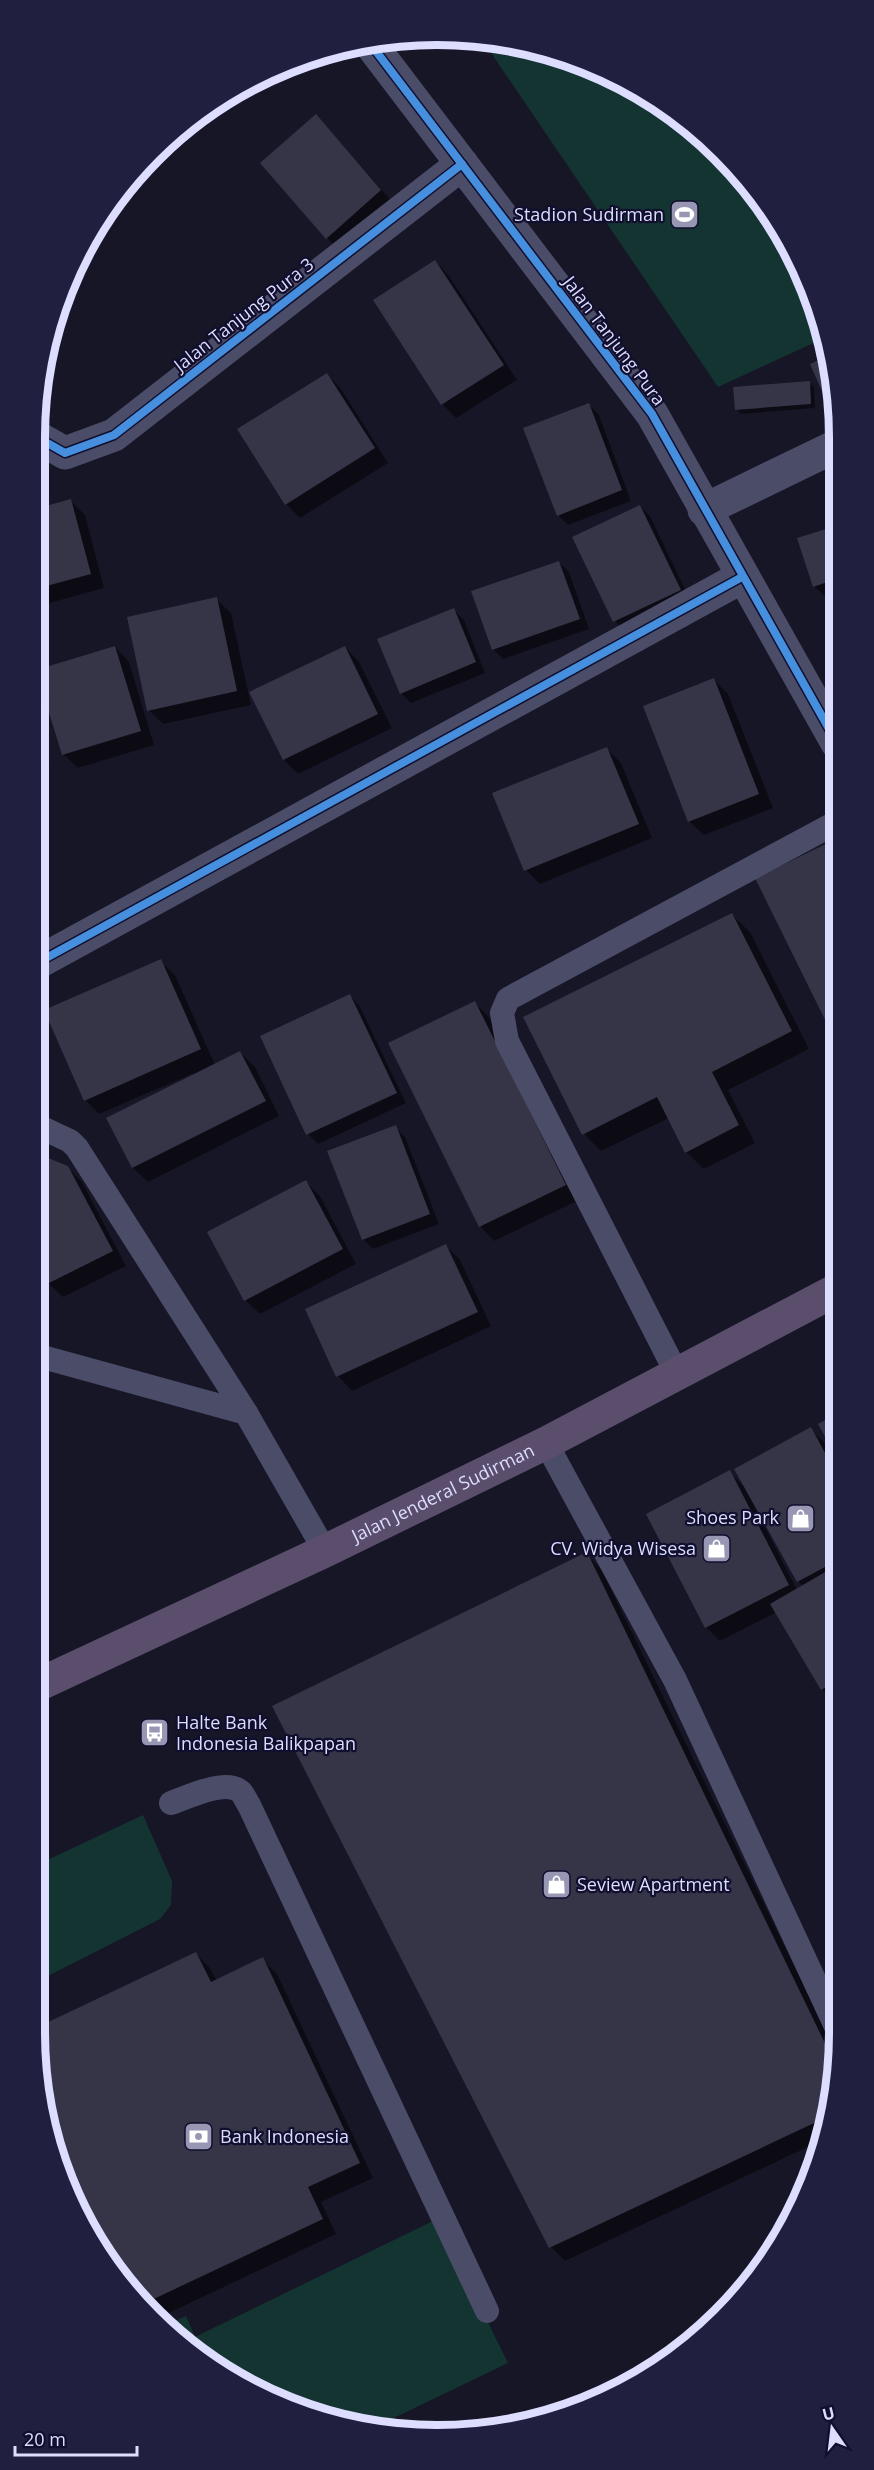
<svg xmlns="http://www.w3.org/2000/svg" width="874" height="2470" viewBox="0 0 874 2470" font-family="'Open Sans',sans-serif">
<rect width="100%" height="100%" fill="#171627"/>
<!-- green -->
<g fill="#133431">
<path d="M481 38 541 48 639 89 739 171 798 259 822 339 718 387Z"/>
<path d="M143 1815 172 1881 171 1905 160 1919 42 1979 41 1863Z"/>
<path d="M437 2219 508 2363 373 2428 259 2394 192 2353 164 2326 186 2316 195 2337Z"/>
</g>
<!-- shadow -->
<g fill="#0007" fill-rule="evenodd">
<path d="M330 131 395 205 341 252 327 238Z"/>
<path d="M435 261 449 276 517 380 456 418 442 404Z"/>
<path d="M828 358 836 384V400L831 402 826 397Z"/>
<path d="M327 374 341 389 388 463 300 518 286 504Z"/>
<path d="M809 383 814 387 815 408 741 414 737 409Z"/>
<path d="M589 405 599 415 631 501 568 525 558 515Z"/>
<path d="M71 501 85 515 104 588 35 607V510Z"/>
<path d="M640 506 650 516 690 600 625 631 615 621 574 537Z"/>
<path d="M836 528V592L825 596 814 586 799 539Z"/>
<path d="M559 562 569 572 589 629 503 659 493 649Z"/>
<path d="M216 599 231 613 251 705 163 724 149 710Z"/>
<path d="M454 610 464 620 485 673 411 703 401 693Z"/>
<path d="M115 647 129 662 154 745 78 768 63 754Z"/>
<path d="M345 647 359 662 392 728 298 774 284 760Z"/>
<path d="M714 680 728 694 773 808 704 835 689 821Z"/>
<path d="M607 749 621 763 652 838 540 884 526 870Z"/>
<path d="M829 843 837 851V1041L757 879Z"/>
<path d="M732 915 750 932 809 1049 728 1090 755 1143 704 1169 686 1152 669 1118 601 1151 584 1134Z"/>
<path d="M160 961 175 975 215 1065 240 1052 255 1067 279 1116 148 1182 133 1168 108 1118 193 1076 192 1074 99 1114 85 1100Z"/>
<path d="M349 995 359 1005 406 1103 318 1144 308 1134Z"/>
<path d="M475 1003 489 1017 579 1200 494 1241 480 1226Z"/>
<path d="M395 1127 405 1137 439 1224 373 1249 363 1239Z"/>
<path d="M38 1156 67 1167 82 1182 126 1266 63 1297 48 1283 38 1264Z"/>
<path d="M306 1182 320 1196 356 1264 260 1314 245 1300Z"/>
<path d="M446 1246 460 1260 491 1326 352 1391 338 1376 307 1310Z"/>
<path d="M810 1429 825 1443 838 1468 839 1702 836 1704 822 1689 777 1612 720 1641 706 1627 729 1472 746 1488ZM764 1519 799 1582 804 1587 797 1590 762 1521Z"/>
<path d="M586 1554 601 1569 837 2054 825 2139 565 2261 551 2247Z"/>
<path d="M196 1954 210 1968 217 1981 262 1959 277 1974 373 2178 321 2202 336 2234 156 2319 135 2299 65 2187 42 2111V2026Z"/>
</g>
<!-- building -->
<g fill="#363548">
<path d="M316 114 381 190 326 239 260 163Z"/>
<path d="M435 260 504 365 441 405 373 300Z"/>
<path d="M828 356 836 384V393L825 398 810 364Z"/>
<path d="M327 373 375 448 285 505 237 429Z"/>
<path d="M810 381 811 404 735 410 733 387Z"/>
<path d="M589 403 622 490 557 516 523 428Z"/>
<path d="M71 499 91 574 35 589V509Z"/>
<path d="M640 505 681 590 613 622 572 537Z"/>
<path d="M836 526V579L813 587 797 538Z"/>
<path d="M559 561 580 619 492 650 471 591Z"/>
<path d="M217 597 237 691 147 711 127 617Z"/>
<path d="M454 608 476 662 400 694 377 639Z"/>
<path d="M115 646 141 731 62 755 36 670Z"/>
<path d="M345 646 378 714 283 760 249 692Z"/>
<path d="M714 678 759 794 688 822 643 706Z"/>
<path d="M607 747 639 824 524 871 492 793Z"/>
<path d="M830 842 837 857V1044L755 878Z"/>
<path d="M732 913 792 1031 712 1072 739 1125 685 1153 657 1097 582 1135 523 1017Z"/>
<path d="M161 959 201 1049 84 1101 44 1010Z"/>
<path d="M350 994 397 1093 306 1135 260 1036Z"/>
<path d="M475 1001 566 1185 479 1227 388 1043Z"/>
<path d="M240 1051 266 1101 132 1168 106 1118Z"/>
<path d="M396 1125 430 1214 362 1240 327 1151Z"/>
<path d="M38 1154 68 1166 113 1251 47 1284 38 1267Z"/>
<path d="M306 1180 343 1249 244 1301 207 1232Z"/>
<path d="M446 1244 478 1312 336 1377 305 1309Z"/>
<path d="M838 1413V1460L818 1424Z"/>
<path d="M811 1427 838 1477V1560L797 1582 734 1469Z"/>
<path d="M730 1470 789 1585 705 1628 646 1514Z"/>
<path d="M587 1552 835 2064 829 2116 549 2248 272 1706Z"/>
<path d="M839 1564V1680L821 1690 770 1604Z"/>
<path d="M839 1871V1886L833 1874Z"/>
<path d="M196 1952 211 1982 263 1957 360 2163 308 2187 323 2219 141 2305 135 2299 65 2187 42 2111V2025Z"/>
</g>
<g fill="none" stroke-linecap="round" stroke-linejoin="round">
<!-- service -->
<g stroke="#4b4c68" stroke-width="24">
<path d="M38 1126 70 1141 77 1148 246 1413"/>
<path d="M39 1356 246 1413 325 1551"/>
<path d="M677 1374 507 1041 502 1013 508 999 837 822"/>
<path d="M546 1443 675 1680 839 2033"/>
<path d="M171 1803C188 1797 226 1778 241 1792 244 1795 246 1801 249 1805L487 2311"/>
</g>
<!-- minor -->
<g stroke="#4b4c68" stroke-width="33">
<path d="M35 436 65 453 114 435 462 164"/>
<path d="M704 510 836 446"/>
<path d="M37 963 742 577"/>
</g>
<!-- tertiary -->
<path stroke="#4b4c68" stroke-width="33" d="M369 42 652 414 837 743"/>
<!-- trunk -->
<path stroke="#5a4e6c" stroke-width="33" id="s1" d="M40 1684 325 1551 546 1443 838 1289"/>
<defs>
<g id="cycleway">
<path d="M369 42 652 414 837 743"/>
<path d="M35 436 65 453 114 435 462 164"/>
<path d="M37 963 742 577"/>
</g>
</defs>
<!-- cycleway casing -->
<use href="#cycleway" stroke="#110f2e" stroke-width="11"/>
<!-- cycleway -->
<use href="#cycleway" stroke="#468fdf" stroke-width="8"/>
</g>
<!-- icons -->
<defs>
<symbol id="stadium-square" viewBox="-11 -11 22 22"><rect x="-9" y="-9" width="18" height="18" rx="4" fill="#9897b3" stroke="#110f2e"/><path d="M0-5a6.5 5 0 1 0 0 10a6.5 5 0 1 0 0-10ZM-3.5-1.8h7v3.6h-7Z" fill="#fff"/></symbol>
<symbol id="shop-square" viewBox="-11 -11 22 22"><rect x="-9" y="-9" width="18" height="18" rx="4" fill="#9897b3" stroke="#110f2e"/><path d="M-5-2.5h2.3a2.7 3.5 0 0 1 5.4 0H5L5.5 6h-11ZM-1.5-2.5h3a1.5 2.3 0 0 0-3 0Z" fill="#fff"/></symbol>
<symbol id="bus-square" viewBox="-11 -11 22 22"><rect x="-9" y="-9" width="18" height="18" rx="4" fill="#9897b3" stroke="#110f2e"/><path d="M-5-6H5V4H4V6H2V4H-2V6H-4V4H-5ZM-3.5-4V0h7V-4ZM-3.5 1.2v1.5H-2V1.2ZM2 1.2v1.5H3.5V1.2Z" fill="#fff"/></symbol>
<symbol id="bank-square" viewBox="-11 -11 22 22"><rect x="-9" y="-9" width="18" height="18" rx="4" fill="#9897b3" stroke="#110f2e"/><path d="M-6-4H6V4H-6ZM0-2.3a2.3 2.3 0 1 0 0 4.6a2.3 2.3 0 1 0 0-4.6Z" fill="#fff"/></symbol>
</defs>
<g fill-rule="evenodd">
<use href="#stadium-square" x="668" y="198" width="33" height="33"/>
<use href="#shop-square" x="784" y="1502" width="33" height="33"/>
<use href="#shop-square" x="700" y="1532" width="33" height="33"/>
<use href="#bus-square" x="138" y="1716" width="33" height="33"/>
<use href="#shop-square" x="540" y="1868" width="33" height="33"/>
<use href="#bank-square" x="182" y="2120" width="33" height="33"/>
</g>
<g text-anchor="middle" stroke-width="4.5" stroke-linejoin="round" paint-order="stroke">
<!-- poi labels -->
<g font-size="18" fill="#ddf" stroke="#110f2e" text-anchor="end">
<text x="664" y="221">Stadion Sudirman</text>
<text x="779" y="1524">Shoes Park</text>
<text x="696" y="1555">CV. Widya Wisesa</text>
<text x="176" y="1729" text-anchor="start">Halte Bank<tspan x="176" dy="21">Indonesia Balikpapan</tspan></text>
<text x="577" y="1891" text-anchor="start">Seview Apartment</text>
<text x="220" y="2143" text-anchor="start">Bank Indonesia</text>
</g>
<!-- street labels -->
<g font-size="18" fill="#ddf" stroke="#110f2e">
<text transform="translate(244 315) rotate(-38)" y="6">Jalan Tanjung Pura 3</text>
<text transform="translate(614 341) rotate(53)" y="6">Jalan Tanjung Pura</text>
<text dy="6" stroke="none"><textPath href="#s1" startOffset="446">Jalan Jenderal Sudirman</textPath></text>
</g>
</g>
<!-- crop -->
<path d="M0 0H874V2470H0ZM437 45H437A392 392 0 0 1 829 437V2033A392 392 0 0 1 437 2425H437A392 392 0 0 1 45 2033V437A392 392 0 0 1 437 45Z" fill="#211f3f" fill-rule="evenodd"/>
<path fill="none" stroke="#ddf" stroke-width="8" d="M437 45H437A392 392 0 0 1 829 437V2033A392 392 0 0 1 437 2425H437A392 392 0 0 1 45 2033V437A392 392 0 0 1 437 45Z"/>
<!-- north arrow -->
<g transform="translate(832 2428) rotate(346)" stroke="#110f2e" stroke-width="4.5" paint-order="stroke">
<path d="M0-4.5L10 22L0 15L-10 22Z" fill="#ddddff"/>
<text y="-9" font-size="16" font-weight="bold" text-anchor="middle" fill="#ddddff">U</text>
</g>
<!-- scale -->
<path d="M15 2446v9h122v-9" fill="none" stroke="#ddddff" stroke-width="3"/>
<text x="24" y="2446" font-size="18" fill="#ddddff" stroke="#110f2e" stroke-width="4.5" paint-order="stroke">20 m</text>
</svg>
